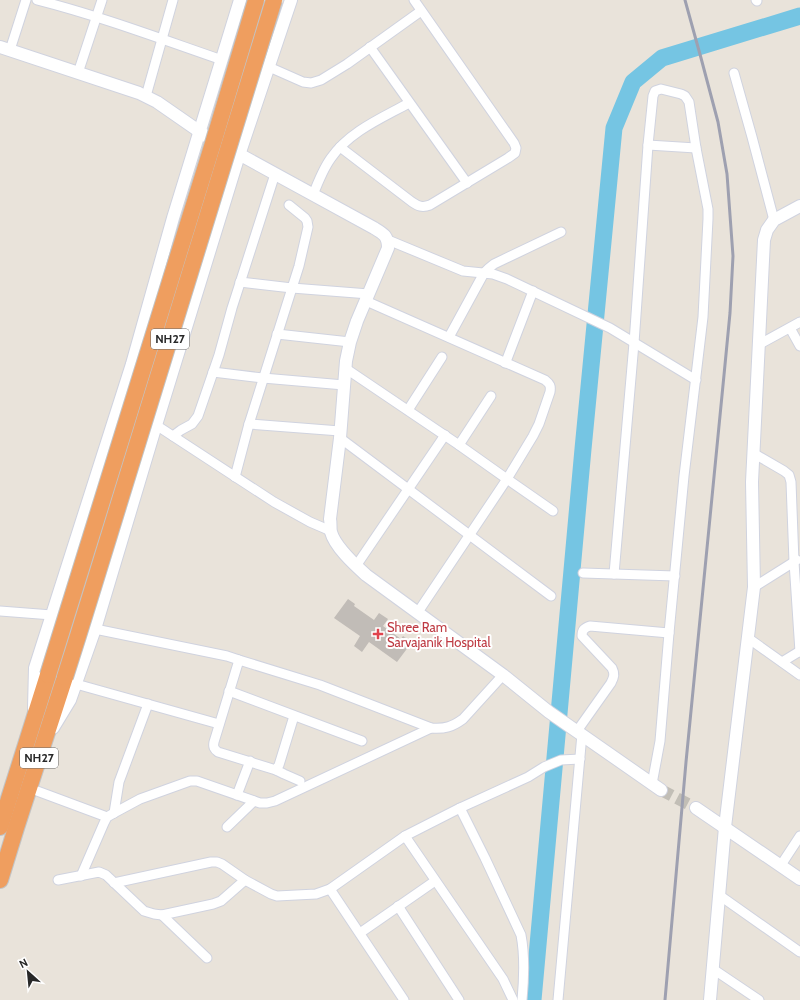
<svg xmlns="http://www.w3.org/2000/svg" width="800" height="1000" viewBox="0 0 800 1000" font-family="Cabin,sans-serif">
<rect width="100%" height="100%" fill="#e9e3da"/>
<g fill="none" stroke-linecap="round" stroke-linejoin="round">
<!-- river -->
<path stroke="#75c5e3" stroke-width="17" d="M533 1000 583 449 614 128 633 82 662 58 800 16"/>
</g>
<!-- building -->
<path fill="#c1bcb7" d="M348 599 355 604 354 606 374 620 379 613 388 619 383 626 401 639 403 636 412 642 397 662 369 642 362 652 354 646 360 636 334 618Z"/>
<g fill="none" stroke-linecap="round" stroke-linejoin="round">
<!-- secondary-tunnel -->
<path stroke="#c2beb6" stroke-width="12" stroke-dasharray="12 6" stroke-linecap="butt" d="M661 790 696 808"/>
<defs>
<g id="street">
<path d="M37 0C100 16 161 39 222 60"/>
<path d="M756 0 757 1"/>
<path d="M370 47 467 183"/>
<path d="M10 50 26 0"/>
<path d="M269 67 303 82 311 83 321 80 347 64 421 11"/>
<path d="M78 73 102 0"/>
<path d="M734 73 752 137 774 220"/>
<path d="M146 96 173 0"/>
<path d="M648 145 696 148"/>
<path d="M340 147 412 202C418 206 422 208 430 205L508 158 515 153 516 148 514 143 414 0"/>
<path d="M313 195C318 182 323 169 331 158 350 131 382 118 409 103"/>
<path d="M388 240 463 271 493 274 507 279 610 328 696 380"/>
<path d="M240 282 292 288 369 294"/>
<path d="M366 301 545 380C550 384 551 386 550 392L539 424 533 436 507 479 418 612"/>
<path d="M790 328 800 346"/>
<path d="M277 334 350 342"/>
<path d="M449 337 484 273 489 268 494 264 561 232"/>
<path d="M758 345 800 322"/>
<path d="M505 363 507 359 533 291"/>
<path d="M345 368 459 445 507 479 553 511"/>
<path d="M213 372 263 378 344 385"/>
<path d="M408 410 442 357"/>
<path d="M249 424 340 431"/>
<path d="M156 425 274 502 310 522 331 531"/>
<path d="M173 436 181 430 192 424 198 416 219 355 232 308 275 174"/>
<path d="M340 438 551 596"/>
<path d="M459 445 491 396"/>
<path d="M753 453 784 471 789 475 791 482 794 562 800 652"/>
<path d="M235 477 249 424 299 266 308 227 307 221 305 218 289 205"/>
<path d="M356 566 445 435"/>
<path d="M583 573 675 576"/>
<path d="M614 574 634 343 648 145 653 96 655 91 661 89 681 94 685 96 689 102 696 148 708 209V219L703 317 684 476 669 633 660 741 652 784"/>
<path d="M754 587 797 560"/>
<path d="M0 611 52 615"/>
<path d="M95 629 227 656 239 660 320 685 431 728C445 729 452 727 463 719L503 675"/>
<path d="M748 638 800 675"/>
<path d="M239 660 214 742C213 747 214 749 218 752L276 770 279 765 294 716"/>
<path d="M782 662 800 651"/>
<path d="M76 684 219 724"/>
<path d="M229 691 362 741"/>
<path d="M577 731 611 683C614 677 615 674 612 668L582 636C582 630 584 628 590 626L669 633"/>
<path d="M276 770 284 774 300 781"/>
<path d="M29 788 107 817"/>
<path d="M237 795 250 761"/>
<path d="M460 808 485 858 521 935C525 956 524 979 522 1000"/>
<path d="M114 813 119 782 148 704"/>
<path d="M227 827 254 801"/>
<path d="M405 836 503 979 513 1000"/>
<path d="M781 865 800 836"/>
<path d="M81 876 104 823 107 817 114 813 140 799 190 781H197L260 803H267L275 801 431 728"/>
<path d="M58 880 99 872 106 875 144 911 154 914 162 915 213 904 221 901 245 880"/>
<path d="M114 883 211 862H217L222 864 245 880 271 894 277 896 316 894 330 889 405 836 460 808 528 777 544 767 561 760 580 759"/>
<path d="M330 889 404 1000"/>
<path d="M719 895 800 952"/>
<path d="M398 906 459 1000"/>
<path d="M162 915 207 958"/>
<path d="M360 933 435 881"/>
<path d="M713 969 759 1000"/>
<path d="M558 1000 582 734"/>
</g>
<g id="secondary">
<path d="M0 47 139 93 157 102 206 136 374 228C384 234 388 236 388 248L357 321 350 342 346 361 340 438 330 519C331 523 330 528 331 532 335 547 355 565 366 575L503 675 549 712 661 790"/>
<path d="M34 708 35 668 132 364 173 218 240 0"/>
<path d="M53 728 70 700 95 629 156 425 239 155 291 0"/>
<path d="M696 808 800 879"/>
<path d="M710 1000 725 827 754 587 752 482 764 240 767 230 774 220 800 206"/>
</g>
<g id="highway">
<path d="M0 827 48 675"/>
<path d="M0 880 16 828 65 677"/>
</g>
</defs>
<!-- street casing -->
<use href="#street" stroke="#d0d3df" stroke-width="11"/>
<!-- secondary casing -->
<use href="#secondary" stroke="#d0d3df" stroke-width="14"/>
<!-- highway casing -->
<use href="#highway" stroke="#c3c3c3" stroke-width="18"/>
<!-- street -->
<use href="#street" stroke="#fff" stroke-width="9"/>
<!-- secondary -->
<use href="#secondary" stroke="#fff" stroke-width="12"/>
<!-- highway -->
<use href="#highway" stroke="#ef9e5f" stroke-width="16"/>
<!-- rail -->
<path stroke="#9ea0b0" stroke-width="3" d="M665 1000 686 762 724 375 730 313 733 256 727 174 718 122 701 58 685 0"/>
<defs>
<g id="highway-bridge">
<path d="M48 675 214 140 256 0"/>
<path d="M65 677 78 636C144 424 207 211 274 0"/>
</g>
</defs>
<!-- highway-bridge casing -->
<use href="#highway-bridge" stroke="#c3c3c3" stroke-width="18" stroke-linecap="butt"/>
<!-- highway-bridge -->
<use href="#highway-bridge" stroke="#ef9e5f" stroke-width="16"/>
</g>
<!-- markers -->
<path fill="#e0444e" stroke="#fff" stroke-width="1.5" d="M376 628h4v4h4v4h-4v4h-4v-4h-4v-4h4z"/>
<g text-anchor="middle" stroke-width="4" stroke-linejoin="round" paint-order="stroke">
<!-- shield labels -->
<g fill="#fff" stroke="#686868" stroke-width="1">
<rect x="151" y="329" width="38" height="20" rx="3"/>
<rect x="20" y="748" width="38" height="20" rx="3"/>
</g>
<g font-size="12" font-weight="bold" fill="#282828">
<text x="170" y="343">NH27</text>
<text x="39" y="762">NH27</text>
</g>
<!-- health labels -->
<g font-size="13" fill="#be3a42" stroke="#fff" text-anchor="start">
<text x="387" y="632">Shree Ram<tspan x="387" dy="15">Sarvajanik Hospital</tspan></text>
</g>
</g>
<!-- north arrow -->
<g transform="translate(28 972) rotate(333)" stroke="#ffffff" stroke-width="3" paint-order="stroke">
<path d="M0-3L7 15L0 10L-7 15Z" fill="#282828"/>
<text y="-6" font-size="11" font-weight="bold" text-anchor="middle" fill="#282828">N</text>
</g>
</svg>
